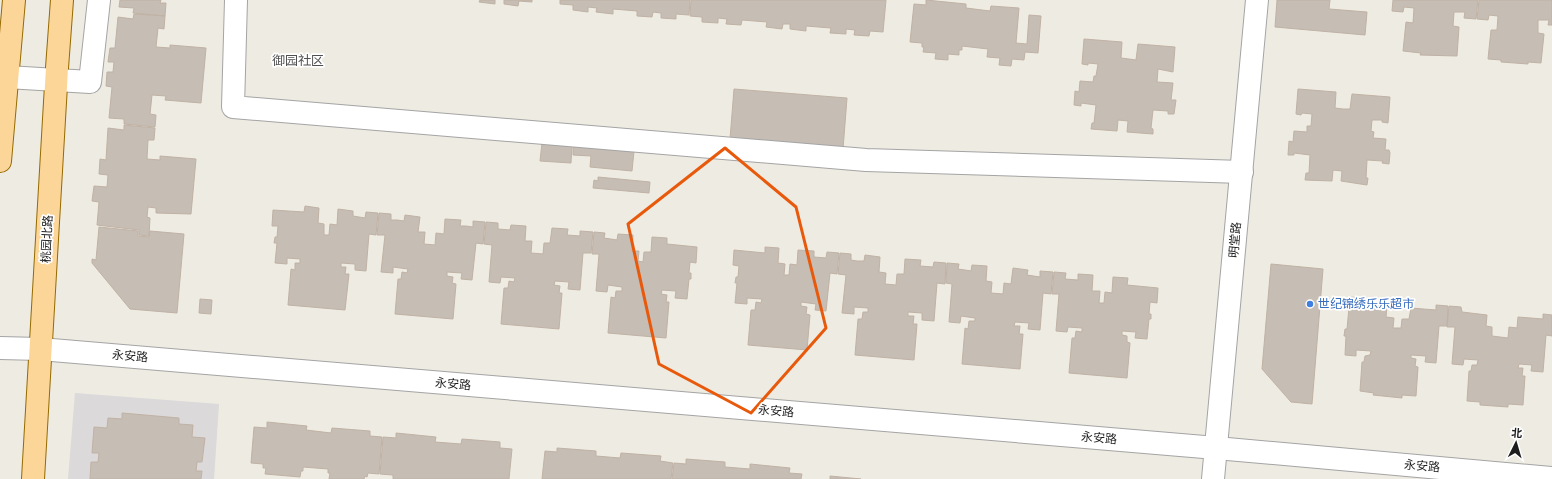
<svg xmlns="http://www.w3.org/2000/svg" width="1552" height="479" viewBox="0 0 1552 479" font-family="Signika,'Noto Sans SC',sans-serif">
<rect width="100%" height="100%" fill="#eeebe2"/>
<!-- residential -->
<path fill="#dbd9d9" d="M75 393 219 404 214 479H68Z"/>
<!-- building -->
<g fill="#c6bdb5" stroke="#c0b2a4">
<path d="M120 0H161L160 3H166L165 16 133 13 134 8 119 7Z"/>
<path d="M480 0H495V4L479 2Z"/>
<path d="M504 0H532V2L519 1 518 6 504 4Z"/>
<path d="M560 0H690L689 15 676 14V19L661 18V13L653 12 652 17 637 16V11L613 9V14L596 12 597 8 588 7V12L573 10V5L560 4Z"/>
<path d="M691 0H886L883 32 870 31 869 36 854 35 855 30 846 29V34L830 33 831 28 806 26V31L790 29V24H783L782 29 766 27 767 22 742 20 741 25 726 24 727 19 718 18V23L702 22V17L690 16Z"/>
<path d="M926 0 966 4V8L990 11 991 6 1019 8 1016 43 1027 44 1029 15 1041 16 1038 53 1025 52 1024 60 1012 59 1011 66 999 65 1000 58 987 57 988 49 962 46V50H959V55L948 54V60L935 59 936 53 923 52 924 47H922V43L910 42 914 4 926 5Z"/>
<path d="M1277 0H1330L1329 9 1367 12 1365 35 1275 27Z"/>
<path d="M1393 0H1478L1476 19 1464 18 1465 12H1454L1453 26 1459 27 1457 56 1420 55 1421 53 1403 51 1406 22 1413 23 1414 8 1404 7 1403 12 1392 11Z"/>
<path d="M1479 0H1552V25H1548L1549 20H1538V33L1544 34 1541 63 1528 62V64L1501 62V60L1488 59 1491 30H1497L1498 16 1489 15 1488 20 1477 19Z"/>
<path d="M134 14 165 16 164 29 158 28 156 47 170 48V45L206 48 201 103 165 100 166 96 152 95 150 114 156 115 155 127 124 124V119L109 118 112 87 106 86 107 72H113L114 62H108L110 48H115L118 17 133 19Z"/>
<path d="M1084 39 1122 42 1121 58 1129 59 1136 60 1138 44 1175 47 1173 72 1158 69 1157 82 1173 83 1171 100H1176L1174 114H1168V111L1153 110 1151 128 1153 129V134L1127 132 1128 121 1118 120 1117 131 1091 129 1092 123H1094L1096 105 1081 103V106L1074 105 1075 91 1079 92 1080 81 1093 82 1094 76H1096L1098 64 1088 63V65L1082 64Z"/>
<path d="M734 89 847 98 843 149 730 139Z"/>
<path d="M1298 89 1336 92 1335 108 1343 109H1350L1352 94 1390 97 1388 123 1382 122V120H1372L1371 131 1374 132 1373 138 1386 139 1385 150H1389L1390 153 1389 164 1382 163 1383 161 1367 160 1366 178H1368L1367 185 1341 181 1342 171 1333 170 1332 181 1305 180 1306 173H1309L1310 155 1294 153V155H1288L1289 141 1293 142 1294 131 1307 132V126H1311L1312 114 1302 113 1301 115 1296 114Z"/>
<path d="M124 125 155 128 154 140H148L147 159 160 160V156L196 159 191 214 156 213V208L148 207 147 217 150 218 149 236 139 235V230L97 225 99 202 92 201 94 186 107 187 108 175 99 174 100 159 106 160 108 128 124 130Z"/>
<path d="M542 143 572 145 571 163 540 161Z"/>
<path d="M573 146 634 151 632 171 590 167 591 156 573 155Z"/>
<path d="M598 177 650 182 649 193 593 188 594 180 598 181Z"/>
<path d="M305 206 319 208 318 223 324 224V235H329L330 224 337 225 338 209 353 211V216L365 218 366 212 378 213 376 235 369 234 366 271 355 270V264L341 263V267H346L345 274H349L345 310 288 305 291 269 295 270V263H300V259L287 258V264L275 263 277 243H274L275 237H277L278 226H272L273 210 304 212Z"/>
<path d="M379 213 391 214V220H397L404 221 405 215 420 217 418 232H425L424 244 435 245 436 233 444 234 445 219 461 220 460 226H466L473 227V221L485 222 483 244 476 243 472 280 461 279 462 273 447 272V276L453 277 452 283 456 284 453 319 395 314 398 279H401L402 272 407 273 408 269 393 267V273L381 272 385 235H377Z"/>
<path d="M486 222 498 223V229L510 230 511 225 526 226 525 241H532L531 253 543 254 544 243H550L552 228 568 229 567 235 580 236V231L593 232 591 253H583L580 290 568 289 569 282 555 281 554 285 560 286 559 293H562L559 329 501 324 504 288H508L509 281 514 282 515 278 501 277 500 283 489 282 492 245 484 244Z"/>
<path d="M99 227 138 231V236L149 237 150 231 184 234 177 313 130 309 92 263V259L96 260Z"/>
<path d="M594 232 605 233 604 238 617 240 618 234 633 235 632 251H639L638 261 643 262 644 252H651L652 237 667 238V244L697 247 696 263 690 262 689 273H691V279H689L687 299 675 298 676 291 662 290 661 294 667 295 666 302H669L666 338 608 333 611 297 615 298 616 291H622V287L608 285 607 292 596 291 599 254H592Z"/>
<path d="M765 247 779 248 778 263 785 264 784 275H789L790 264 797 265 798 250 814 251V257L826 258 827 252 839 253 837 274 830 273 826 311 815 310 816 304 801 302V306L807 307 806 314 810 315 807 350 748 345 751 310H755L756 302 761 303 762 299 747 298V304L735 303 737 283H735L736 277H738L739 266 733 265 734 250 765 253Z"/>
<path d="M840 253 851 254V260L857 261H864L865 255 880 257 879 272 886 273 885 284 896 285 897 274H904L905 259 921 260 920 266 933 267 934 262 946 263 945 284 937 283 934 321 922 320V313L908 312V316H914L913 324H917L914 360 855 355 858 319H862L863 312H868V308L854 307V314L842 313 846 275 838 274Z"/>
<path d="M947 263 959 264 958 269 965 270 971 271 972 265 987 266 986 281 992 282 991 293 1003 294 1004 283 1011 284 1013 268 1028 270 1027 275 1040 277V271L1053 272 1051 294 1043 293 1040 330 1028 329 1029 323 1015 322 1014 326H1020L1019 334H1023L1020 369 962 364 965 328 968 329 969 321H975V318L961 316 960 323 949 322 952 284 946 283Z"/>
<path d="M1271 264 1323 269 1312 404 1291 402 1262 369Z"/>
<path d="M1054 272 1066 273 1065 279 1078 280V274L1093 275 1092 291H1100L1099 303H1104L1105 292 1112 293 1113 277 1128 278 1127 285 1158 288 1157 303 1150 302 1149 314H1151V319H1149L1147 339 1135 338 1136 332 1122 331V335L1127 336V342L1130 343 1127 378 1069 373 1072 338H1075L1076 331 1082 332V328L1068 327 1067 332 1056 331 1059 294H1052Z"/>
<path d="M1350 297 1362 298V303L1387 306 1386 317 1394 318 1393 328H1401L1402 319H1409L1411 308 1436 310V305L1448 306 1447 326H1439L1436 363 1425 362 1426 356 1411 355V358L1416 359 1415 366 1418 367 1416 396 1402 395V398L1373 395 1374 393 1360 391 1362 362H1364L1365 356 1370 355 1371 351 1356 350V356L1345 355 1346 336H1344L1345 329H1347Z"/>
<path d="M200 299 212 300 211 314 199 313Z"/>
<path d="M1449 306 1461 307 1462 312 1487 315 1486 326 1492 327V336L1508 338 1509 327 1517 328 1518 317 1543 319V314L1552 315V336L1546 335 1543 372 1531 371 1532 365 1519 364 1518 368H1523L1522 376H1525L1523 405 1508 404V407L1480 405V402L1467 401 1469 371H1471L1472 365H1477L1478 360 1464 359 1463 365 1452 364 1455 327H1447Z"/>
<path d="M122 413 179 418V424L193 425 192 437 205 438 202 462H197L196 471H202L201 479H90L91 462H98L99 453H92L94 427 107 428 108 418 122 419Z"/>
<path d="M267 422 307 426 306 430 331 433 332 428 370 431V436L382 437 379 474 368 473 367 477 365 476 364 479H329L330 473H328V469L303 467V471H301L300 477 265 474 266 468H263V464L251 463 254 427 267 428Z"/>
<path d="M396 433 436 437 435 442 461 444 462 439 500 442V448L512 449 509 479H393V475L380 474 383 437 396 438Z"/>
<path d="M557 448 596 451V456L620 458 621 453 661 456 660 461 673 463 671 479H542L545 451 557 452Z"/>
<path d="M686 459 725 462V467L750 469V464L790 468 789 473 802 474 801 479H672L674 463 686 464Z"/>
<path d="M830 476 861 479H830Z"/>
</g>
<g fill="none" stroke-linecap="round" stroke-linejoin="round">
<defs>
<g id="minor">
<path d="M236 0 233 107 866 160 1242 172"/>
<path d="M7 77 90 82 99 0"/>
<path d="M0 348 40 349 1216 448 1552 478"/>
<path d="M1213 479 1257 0"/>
</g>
<g id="major">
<path d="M0 161 14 0"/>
<path d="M33 479 57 68 62 0"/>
</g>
</defs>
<!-- minor casing -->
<use href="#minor" stroke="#a4a4a4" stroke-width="24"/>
<!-- major casing -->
<use href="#major" stroke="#956a00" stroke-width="24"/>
<!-- minor -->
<use href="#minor" stroke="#fff" stroke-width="22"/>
<!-- major -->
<use href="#major" stroke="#fcd699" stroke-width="22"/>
</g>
<!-- marked area -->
<path fill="none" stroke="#e8590c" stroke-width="3" stroke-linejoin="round" d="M725 148 796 207 826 328 751 413 659 364 628 224Z"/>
<!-- markers -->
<circle fill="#3f7fe0" stroke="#fff" stroke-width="1.5" cx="1310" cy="304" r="4"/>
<g text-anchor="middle" stroke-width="3.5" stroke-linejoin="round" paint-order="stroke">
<!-- street labels -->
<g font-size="12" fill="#1d1d1d" stroke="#fff">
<text transform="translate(47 239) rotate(-87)" y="4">桃园北路</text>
<text transform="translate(1235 240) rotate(-85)" y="4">明堂路</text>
<text transform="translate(130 356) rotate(5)" y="4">永安路</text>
<text transform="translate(453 384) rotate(5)" y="4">永安路</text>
<text transform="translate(776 411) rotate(5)" y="4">永安路</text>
<text transform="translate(1099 438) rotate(5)" y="4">永安路</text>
<text transform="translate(1422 466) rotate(5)" y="4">永安路</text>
</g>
<!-- shop labels -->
<g font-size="12" fill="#366cbe" stroke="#fff" text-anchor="start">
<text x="1318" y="308">世纪锦绣乐乐超市</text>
</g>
<!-- neighbourhood labels -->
<g font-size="13" fill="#505050" stroke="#fff">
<text x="298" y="65">御园社区</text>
</g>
</g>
<!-- north arrow -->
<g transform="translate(1516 443) rotate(5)" stroke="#ffffff" stroke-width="3" paint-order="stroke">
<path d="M0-3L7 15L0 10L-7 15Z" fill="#1d1d1d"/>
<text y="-6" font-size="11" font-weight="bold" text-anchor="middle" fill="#1d1d1d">北</text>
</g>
</svg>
